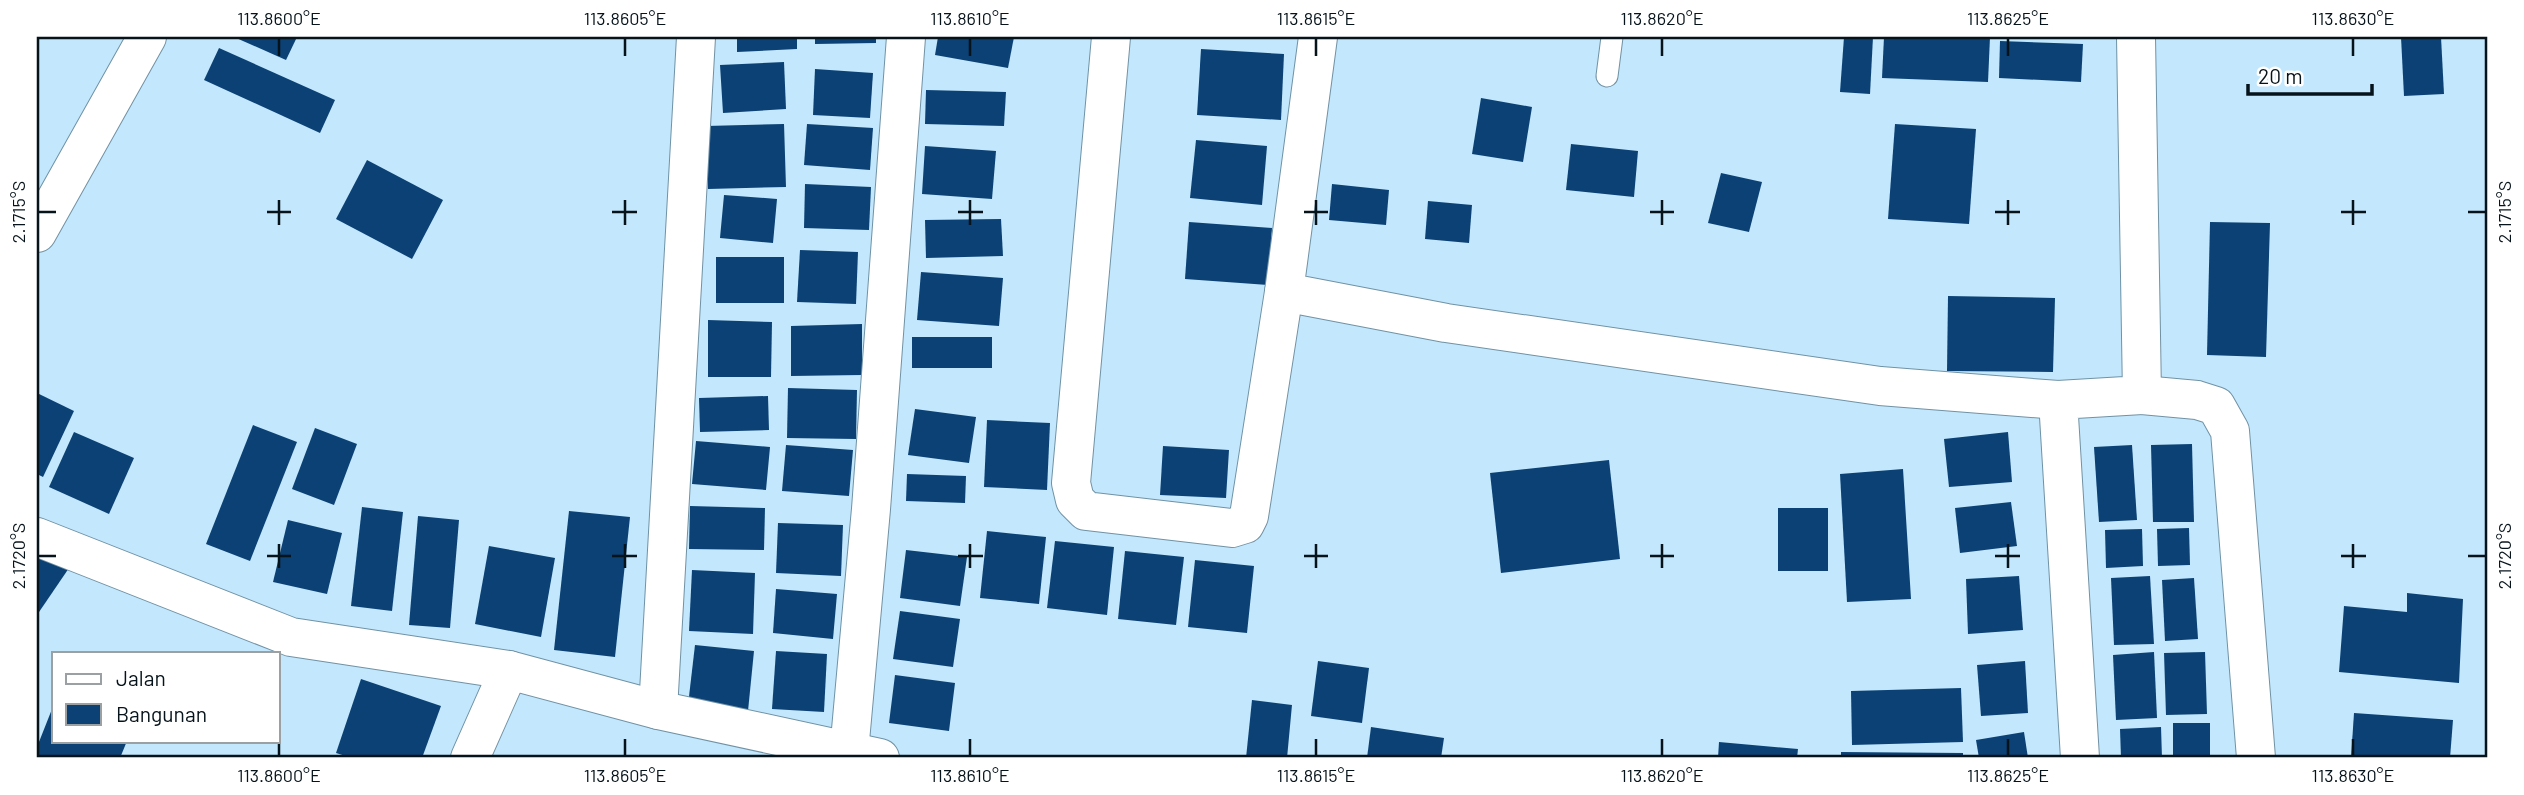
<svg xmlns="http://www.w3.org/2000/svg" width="2524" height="795" viewBox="0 0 2524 795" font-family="Barlow,sans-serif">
<rect width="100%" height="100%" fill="#c3e7fc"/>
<!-- building -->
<g fill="#0b4175">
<path d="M234 37H297L286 60Z"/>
<path d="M737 37H797V49L737 52Z"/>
<path d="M815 37H876V43L815 44Z"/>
<path d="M938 37H1014L1008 68 935 55Z"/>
<path d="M1844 37H1873L1870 94 1840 92Z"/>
<path d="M1884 37H1990L1988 82 1882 78Z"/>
<path d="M2401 37H2441L2444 94 2404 96Z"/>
<path d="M2000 41 2083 44 2081 82 1999 78Z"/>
<path d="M219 48 335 100 320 133 204 80Z"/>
<path d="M1201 49 1284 54 1281 120 1197 115Z"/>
<path d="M784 62 786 109 723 113 720 65Z"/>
<path d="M815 69 873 73 870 118 813 115Z"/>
<path d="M926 90 1006 92 1004 126 925 124Z"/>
<path d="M1481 98 1532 107 1523 162 1472 154Z"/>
<path d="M784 124 786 187 708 189 706 126Z"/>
<path d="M807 124 873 128 870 170 804 165Z"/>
<path d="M1895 124 1976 129 1969 224 1888 219Z"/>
<path d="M1196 140 1267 146 1262 205 1190 198Z"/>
<path d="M1571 144 1638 151 1634 197 1566 190Z"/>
<path d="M925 146 996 151 992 199 922 194Z"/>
<path d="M367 160 443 200 412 259 336 219Z"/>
<path d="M1721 173 1762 182 1749 232 1708 223Z"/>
<path d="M805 184 871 187 869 230 804 228Z"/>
<path d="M1332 184 1389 190 1386 225 1329 220Z"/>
<path d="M724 195 777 199 773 243 720 238Z"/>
<path d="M1428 201 1472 205 1469 243 1425 239Z"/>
<path d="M1001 219 1003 256 926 258 925 220Z"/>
<path d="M1189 222 1272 228 1268 285 1185 279Z"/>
<path d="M2210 222 2270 223 2266 357 2207 355Z"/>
<path d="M800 250 858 252 856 304 797 302Z"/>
<rect x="716" y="257" width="68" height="46"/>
<path d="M921 272 1003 278 999 326 917 320Z"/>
<path d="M1948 296 2055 298 2053 372 1947 371Z"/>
<path d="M708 320 772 322 771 377H708Z"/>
<path d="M862 324V375L791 376V326Z"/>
<rect x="912" y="337" width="80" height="31"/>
<path d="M788 388 857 390 856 439 787 438Z"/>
<path d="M37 393 74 411 43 477 37 474Z"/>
<path d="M768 396 769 430 700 432 699 398Z"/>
<path d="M915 409 976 417 969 463 908 455Z"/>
<path d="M987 420 1050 423 1047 490 984 487Z"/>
<path d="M253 425 297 442 250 561 206 544Z"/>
<path d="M315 428 357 444 334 505 292 489Z"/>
<path d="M74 432 134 458 109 514 49 487Z"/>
<path d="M2008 432 2012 482 1949 487 1944 439Z"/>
<path d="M696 441 770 447 766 490 692 484Z"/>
<path d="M2192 444 2194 522H2153L2151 445Z"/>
<path d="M786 445 853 450 849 496 782 491Z"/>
<path d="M2132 445 2137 520 2099 522 2094 447Z"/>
<path d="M1163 446 1229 450 1226 498 1160 495Z"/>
<path d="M1609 460 1620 559 1501 573 1490 473Z"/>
<path d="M1903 469 1911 599 1847 602 1840 474Z"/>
<path d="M907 474 966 476 965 503 906 501Z"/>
<path d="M2011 502 2017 546 1960 553 1955 508Z"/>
<path d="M690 506 765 508 764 550 689 549Z"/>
<path d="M362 507 403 512 392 611 351 606Z"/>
<rect x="1778" y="508" width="50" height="63"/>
<path d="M569 511 630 517 615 657 554 650Z"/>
<path d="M418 516 459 520 450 628 409 625Z"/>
<path d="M288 520 342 533 327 594 273 582Z"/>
<path d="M778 523 843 525 841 576 776 573Z"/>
<path d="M2189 528 2190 565 2158 566 2157 529Z"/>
<path d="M2142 529 2143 566 2106 568 2105 530Z"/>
<path d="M987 531 1046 537 1039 604 980 598Z"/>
<path d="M1055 541 1114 547 1107 615 1047 608Z"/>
<path d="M489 546 555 558 541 637 475 624Z"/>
<path d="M37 547 69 568 37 615Z"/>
<path d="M906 550 967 557 960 606 900 598Z"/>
<path d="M1125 551 1184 557 1176 625 1118 619Z"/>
<path d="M1195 560 1254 566 1247 633 1188 627Z"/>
<path d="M692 570 755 573 753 634 689 631Z"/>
<path d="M2019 576 2023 630 1968 634 1966 579Z"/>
<path d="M2150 576 2154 644 2114 645 2111 578Z"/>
<path d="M2194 578 2198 639 2165 641 2162 580Z"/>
<path d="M776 589 837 594 833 639 773 633Z"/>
<path d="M2407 593 2463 599 2459 683 2339 672 2344 606 2407 612Z"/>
<path d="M900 611 960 619 953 667 893 659Z"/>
<path d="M695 645 754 651 748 711 688 705Z"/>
<path d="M776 651 827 654 824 712 772 709Z"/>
<path d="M2154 652 2157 718 2116 720 2113 655Z"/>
<path d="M2205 652 2207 714 2166 715 2164 653Z"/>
<path d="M1318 661 1369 668 1362 723 1311 716Z"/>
<path d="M2025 661 2028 713 1981 716 1977 665Z"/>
<path d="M895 675 955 683 949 731 889 723Z"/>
<path d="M361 679 441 706 422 758H352L336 753Z"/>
<path d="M1961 688 1963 742 1852 745 1851 691Z"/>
<path d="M1252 700 1292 705 1287 758H1246Z"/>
<path d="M54 704V741H127L120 758H37V747Z"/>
<path d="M2354 713 2453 720 2450 758H2351Z"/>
<rect x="2173" y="723" width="37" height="35"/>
<path d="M1371 727 1444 738 1441 758H1367Z"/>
<path d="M2161 727 2162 758H2121L2120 729Z"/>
<path d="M2024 732 2028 758H1979L1976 740Z"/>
<path d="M1719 742 1798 749 1797 758H1718Z"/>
<path d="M1841 752 1963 753V758H1841Z"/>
</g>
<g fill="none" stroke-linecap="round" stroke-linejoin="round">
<defs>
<path id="lane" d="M1607 76 1612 37"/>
<g id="street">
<path d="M1111 37 1071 483 1075 500 1086 511 1232 528 1245 524 1249 516 1284 292"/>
<path d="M1318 37 1284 292 1446 323 1880 386 2058 400"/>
<path d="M2142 395 2197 400 2216 406 2230 431 2256 758"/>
<path d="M37 537 291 637 509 670 658 710 880 758"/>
<path d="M658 710 696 37"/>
<path d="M849 752 871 509 906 37"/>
<path d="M470 758 509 670"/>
<path d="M2080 758 2058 400 2142 395 2136 37"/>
</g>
<path id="secondary" d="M37 233 147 37"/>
</defs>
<!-- lane casing -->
<use href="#lane" stroke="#7092a5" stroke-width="23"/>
<!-- street casing -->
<use href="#street" stroke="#7092a5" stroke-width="40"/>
<!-- secondary casing -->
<use href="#secondary" stroke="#7092a5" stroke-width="40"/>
<!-- lane -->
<use href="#lane" stroke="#fff" stroke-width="21"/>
<!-- street -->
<use href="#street" stroke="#fff" stroke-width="38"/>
<!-- secondary -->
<use href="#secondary" stroke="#fff" stroke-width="38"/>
</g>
<!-- ticks -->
<path fill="none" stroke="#06131a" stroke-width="2.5" d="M279 38V56M625 38V56M970 38V56M1316 38V56M1662 38V56M2008 38V56M2353 38V56M279 200V225M625 200V225M970 200V225M1316 200V225M1662 200V225M2008 200V225M2353 200V225M38 212H56M267 212H291M612 212H637M958 212H983M1304 212H1328M1650 212H1674M1995 212H2020M2341 212H2366M2468 212H2486M279 544V568M625 544V568M970 544V568M1316 544V568M1662 544V568M2008 544V568M2353 544V568M38 556H56M267 556H291M612 556H637M958 556H983M1304 556H1328M1650 556H1674M1995 556H2020M2341 556H2366M2468 556H2486M279 739V756M625 739V756M970 739V756M1316 739V756M1662 739V756M2008 739V756M2353 739V756"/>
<!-- border -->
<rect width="2524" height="795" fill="none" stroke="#ffffff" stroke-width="77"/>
<!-- legend -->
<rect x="52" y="652" width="228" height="91" fill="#ffffff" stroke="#9ba1a3" stroke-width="2"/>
<rect x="66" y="674" width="35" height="10" fill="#ffffff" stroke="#9ba1a3" stroke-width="2"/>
<text x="116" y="686" font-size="21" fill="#06131a">Jalan</text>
<rect x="66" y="704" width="35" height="21" fill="#0b4175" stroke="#9ba1a3" stroke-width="2"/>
<text x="116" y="722" font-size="21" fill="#06131a">Bangunan</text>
<!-- scale -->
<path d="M2248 84v10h124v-10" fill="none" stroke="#06131a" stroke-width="3.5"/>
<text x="2258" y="84" font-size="21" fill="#06131a" stroke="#ffffff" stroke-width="5" paint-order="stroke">20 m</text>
<rect x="38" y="38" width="2448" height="718" fill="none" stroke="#06131a" stroke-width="2.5"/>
<g font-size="18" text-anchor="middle" fill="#06131a">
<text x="279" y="25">113.8600°E</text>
<text x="625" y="25">113.8605°E</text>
<text x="970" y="25">113.8610°E</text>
<text x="1316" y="25">113.8615°E</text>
<text x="1662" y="25">113.8620°E</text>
<text x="2008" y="25">113.8625°E</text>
<text x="2353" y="25">113.8630°E</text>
<text transform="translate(19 212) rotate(-90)" y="6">2.1715°S</text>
<text transform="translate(2505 212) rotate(-90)" y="6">2.1715°S</text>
<text transform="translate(19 556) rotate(-90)" y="6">2.1720°S</text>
<text transform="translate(2505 556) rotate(-90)" y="6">2.1720°S</text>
<text x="279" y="782">113.8600°E</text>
<text x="625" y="782">113.8605°E</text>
<text x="970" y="782">113.8610°E</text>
<text x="1316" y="782">113.8615°E</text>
<text x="1662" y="782">113.8620°E</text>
<text x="2008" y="782">113.8625°E</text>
<text x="2353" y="782">113.8630°E</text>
</g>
</svg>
